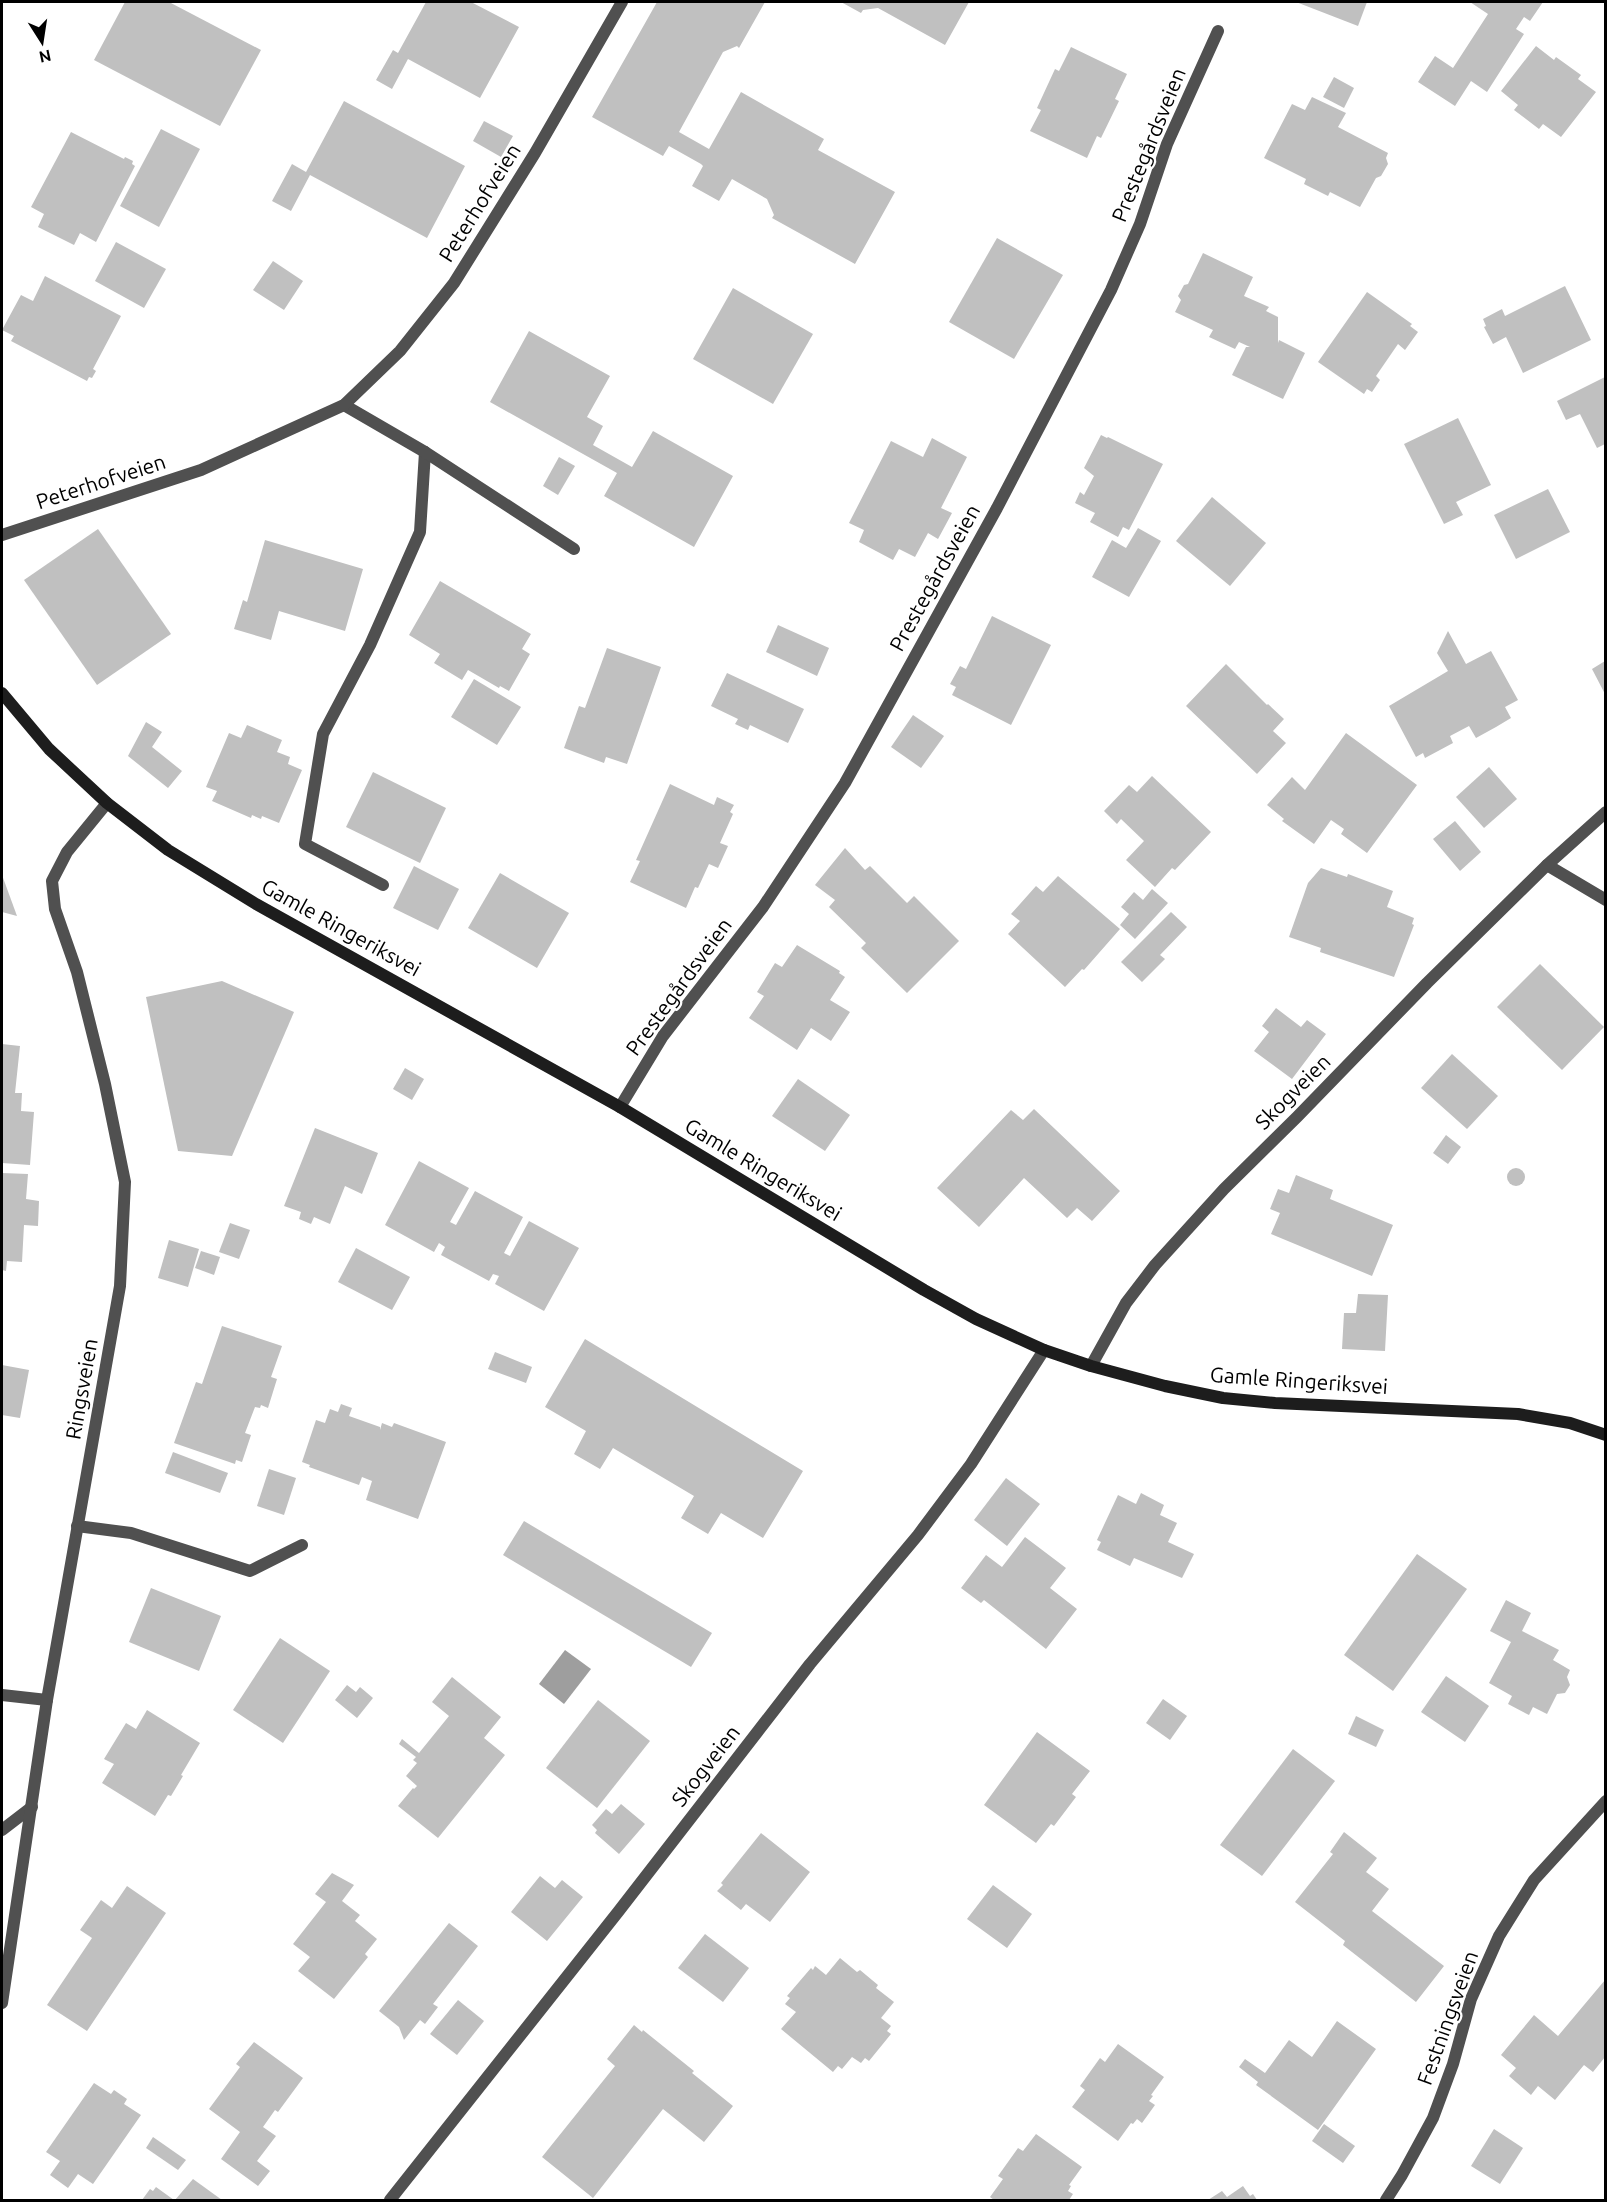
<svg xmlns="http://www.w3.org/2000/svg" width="1607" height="2202" viewBox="0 0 1607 2202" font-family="Ubuntu,sans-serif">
<rect width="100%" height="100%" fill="#fff"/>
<!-- water -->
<path fill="#9e9e9e" d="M565 1650 591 1669 564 1704 539 1684Z"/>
<!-- building -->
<g fill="#c0c0c0">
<path d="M125 2H169L261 50 220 126 94 60Z"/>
<path d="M426 2H471L519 27 480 98 408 59 392 89 376 80 393 50 398 53Z"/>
<path d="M657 2H765L739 48 737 46 723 52 679 132 709 149 741 92 824 139 818 150 895 192 855 264 772 218 774 215 767 199 732 179 719 201 692 186 703 166 701 164 669 146 663 156 592 117Z"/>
<path d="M841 2H969L945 45 878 8 863 10 861 13Z"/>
<path d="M1296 2H1367L1358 26Z"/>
<path d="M1470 2H1543L1530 21 1524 17 1516 29 1524 34 1487 92 1471 81 1455 106 1418 82 1435 56 1453 68 1488 14Z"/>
<path d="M1536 46 1554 60 1556 57 1581 75 1578 79 1596 92 1561 137 1543 124 1539 129 1514 110 1518 105 1501 91Z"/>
<path d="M1071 47 1127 74 1115 99 1119 101 1101 138 1097 136 1087 158 1030 131 1041 110 1037 108 1055 69 1059 71Z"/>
<path d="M1334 77 1354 88 1344 108 1323 97Z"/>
<path d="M1312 97 1346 113 1338 127 1388 153 1386 158 1388 164 1381 176 1376 178 1360 207 1330 192 1328 196 1304 184 1306 179 1264 158 1292 104 1305 110Z"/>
<path d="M344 101 465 166 427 238 310 175 291 211 272 201 292 164 306 172Z"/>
<path d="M484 121 513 136 501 157 473 141Z"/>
<path d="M161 129 200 149 159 227 120 206Z"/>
<path d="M71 132 124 159 125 157 133 161 132 164 135 166 96 242 80 233 74 245 38 227 44 214 31 207Z"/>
<path d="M997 238 1063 275 1014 359 949 322Z"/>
<path d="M116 242 166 269 144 308 95 281Z"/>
<path d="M1203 253 1253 277 1244 296 1269 307 1266 311 1278 317V343L1279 340 1305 353 1283 399 1232 375 1246 347H1250L1239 342 1235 349 1209 337 1213 330 1175 312 1181 300 1178 296 1184 285 1188 284Z"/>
<path d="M273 261 303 281 284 310 253 290Z"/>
<path d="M45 276 121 316 93 369 96 371 92 378 89 377 87 381 11 341 14 336 2 330 21 295 33 301Z"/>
<path d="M1565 286 1591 340 1523 373 1506 337 1493 344 1484 327 1486 326 1483 319 1502 309 1505 316Z"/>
<path d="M733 288 813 334 773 404 693 359Z"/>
<path d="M1367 292 1412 324 1410 326 1418 332 1405 350 1398 344 1376 376 1380 380 1372 392 1367 389 1364 394 1318 362Z"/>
<path d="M529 331 610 376 587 417 603 426 593 445 632 467 653 431 733 476 694 547 604 496 617 473 490 402Z"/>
<path d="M1605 377V444L1597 448 1580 414 1566 420 1557 401Z"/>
<path d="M1458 418 1491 485 1456 502 1463 515 1444 524 1404 444Z"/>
<path d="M1101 435 1107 438 1108 437 1163 464 1129 530 1123 527 1118 537 1090 522 1095 513 1075 503 1080 492 1084 495 1094 476 1084 468Z"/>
<path d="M932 438 967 457 941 508 952 513 938 539 928 533 915 557 899 549 893 560 859 542 864 530 849 523 891 441 923 457Z"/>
<path d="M559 457 575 466 558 495 543 486Z"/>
<path d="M1548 489 1570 532 1516 559 1494 515Z"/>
<path d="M1212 497 1266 543 1230 586 1176 541Z"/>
<path d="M1138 528 1161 541 1129 597 1092 577 1112 540 1126 548Z"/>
<path d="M98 529 171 634 97 685 24 580Z"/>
<path d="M265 540 363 569 345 631 279 611 271 640 234 629 243 600 247 602Z"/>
<path d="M440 581 531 634 522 649 530 654 509 691 500 686 499 688 468 670 462 680 434 663 440 654 409 635Z"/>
<path d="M992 616 1051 645 1011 725 952 695 956 687 950 684 960 666 966 669Z"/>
<path d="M778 625 829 648 817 676 766 652Z"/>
<path d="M1448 631 1466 664 1491 651 1518 700 1505 707 1511 718 1496 727 1476 738 1469 726 1450 736 1453 743 1425 758 1423 753 1416 757 1389 706 1448 671 1437 653Z"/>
<path d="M607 648 661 667 627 764 606 757 604 763 564 748 579 706 585 708Z"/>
<path d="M1605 661V694L1592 669Z"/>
<path d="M1226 664 1267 705 1268 704 1284 719 1273 731 1286 743 1257 774 1186 706Z"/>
<path d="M727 673 804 709 788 743 750 725 748 730 735 724 738 719 711 706Z"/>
<path d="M474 679 521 707 497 745 451 717Z"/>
<path d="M913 715 944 736 921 768 891 747Z"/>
<path d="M146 722 162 732 152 747 182 771 168 788 128 756Z"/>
<path d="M247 725 282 740 277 752 290 757 288 764 302 770 279 823 262 816 261 819 252 815 251 818 212 801 217 791 206 787 229 733 241 738Z"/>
<path d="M1346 733 1417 785 1367 853 1341 834 1344 829 1331 820 1314 844 1282 821 1284 819 1267 805 1292 777 1305 790Z"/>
<path d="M1489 767 1517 799 1484 828 1456 797Z"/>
<path d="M373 772 446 808 420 863 346 827Z"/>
<path d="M1152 776 1211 832 1175 870 1172 868 1155 887 1126 860 1144 841 1121 819 1117 824 1104 811 1129 785 1137 792Z"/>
<path d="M670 784 714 805 717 797 734 805 730 812 733 814 720 843 728 846 718 868 709 864 698 888 695 887 686 908 630 882 640 861 636 860Z"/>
<path d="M1455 821 1481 852 1460 871 1433 839Z"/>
<path d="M845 848 865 870 870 866 907 903 914 896 959 941 907 993 861 948 866 943 829 907 835 900 815 885Z"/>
<path d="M414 866 459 889 438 930 393 908Z"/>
<path d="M1321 868 1347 877 1348 874 1393 891 1387 907 1414 918 1412 924 1414 925 1394 977 1320 952 1321 948 1289 937 1308 883Z"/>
<path d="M500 873 569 913 537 968 468 928Z"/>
<path d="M2 875 17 916 2 912Z"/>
<path d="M1058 876 1120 929 1084 970 1082 969 1065 987 1008 934 1020 921 1011 914 1036 886 1043 892Z"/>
<path d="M1152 889 1168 903 1135 939 1120 925 1129 914 1121 907 1134 892 1143 900Z"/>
<path d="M1171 912 1187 927 1160 955 1165 959 1142 982 1121 962Z"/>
<path d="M797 945 840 971 839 973 845 977 830 1000 850 1012 831 1041 811 1028 797 1050 749 1018 764 996 757 992 775 963 782 967Z"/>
<path d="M1540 964 1604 1027 1562 1070 1497 1007Z"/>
<path d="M222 981 294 1012 232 1156 178 1151 146 997Z"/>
<path d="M1276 1008 1301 1027 1307 1020 1326 1034 1292 1079 1254 1051 1269 1032 1262 1026Z"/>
<path d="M2 1044 20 1046 15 1093H22L21 1111 34 1112 30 1165 2 1163Z"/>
<path d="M1452 1054 1498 1096 1467 1129 1421 1088Z"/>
<path d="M405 1068 424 1079 412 1100 393 1089Z"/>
<path d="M798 1079 850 1115 825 1151 772 1116Z"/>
<path d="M1034 1109 1120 1191 1092 1221 1077 1208 1067 1218 1024 1178 979 1227 937 1188 1011 1110 1023 1120Z"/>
<path d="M315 1128 378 1153 362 1194 345 1186 330 1224 314 1217 311 1224 299 1219 301 1212 284 1206Z"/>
<path d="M1446 1135 1461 1147 1448 1164 1433 1153Z"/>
<path d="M419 1161 469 1188 450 1222 456 1225 475 1191 523 1217 504 1253 510 1256 529 1221 579 1248 544 1311 495 1284 499 1276 493 1274 489 1281 441 1255 445 1247 439 1243 434 1252 385 1225Z"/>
<circle cx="1516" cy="1177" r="9"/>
<path d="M2 1173 28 1174 26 1199 39 1201 38 1226 24 1225 22 1262 7 1261 6 1271 2 1270Z"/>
<path d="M1296 1175 1333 1190 1330 1199 1393 1225 1372 1276 1271 1234 1280 1213 1270 1209 1278 1189 1289 1193Z"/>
<path d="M230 1223 250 1230 239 1259 219 1252Z"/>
<path d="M169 1240 199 1249 188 1287 158 1278Z"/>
<path d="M356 1248 410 1277 392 1310 338 1282Z"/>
<path d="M201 1251 220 1257 214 1275 195 1268Z"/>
<path d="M1358 1294 1388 1295 1385 1351 1342 1349 1344 1313H1356Z"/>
<path d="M222 1326 282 1346 271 1377 277 1379 268 1408 261 1405 260 1408 255 1407 245 1433 251 1435 242 1462 236 1460 235 1464 174 1443 196 1382 202 1384Z"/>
<path d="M585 1339 803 1471 763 1538 721 1513 708 1534 681 1518 694 1496 613 1448 600 1469 574 1454 586 1431 545 1407Z"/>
<path d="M495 1352 532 1367 526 1383 488 1369Z"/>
<path d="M2 1365 29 1370 20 1418 2 1415Z"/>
<path d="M341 1404 352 1408 349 1416 380 1427V1430L382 1423 392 1427 394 1423 446 1442 418 1519 366 1500 372 1481 362 1477 359 1485 309 1467 310 1465 302 1462 316 1420 325 1423 330 1409 338 1412Z"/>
<path d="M173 1452 228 1473 220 1493 165 1473Z"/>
<path d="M269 1469 296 1478 284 1515 257 1506Z"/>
<path d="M1006 1478 1040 1504 1007 1546 974 1520Z"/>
<path d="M1141 1493 1164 1505 1160 1515 1177 1523 1168 1542 1194 1554 1182 1578 1134 1558 1130 1566 1097 1550 1101 1542 1097 1540 1118 1495 1136 1504Z"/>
<path d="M524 1521 712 1633 691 1667 503 1555Z"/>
<path d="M1025 1537 1066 1568 1050 1588 1077 1609 1046 1649 984 1600 981 1603 961 1588 986 1555 1002 1567Z"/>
<path d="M1417 1554 1467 1589 1393 1691 1344 1655Z"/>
<path d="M151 1588 221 1616 199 1671 129 1642Z"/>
<path d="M1506 1600 1531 1613 1522 1631 1559 1650 1553 1660 1570 1670 1567 1677 1570 1685 1565 1693 1557 1694 1547 1714 1533 1707 1529 1715 1508 1704 1512 1696 1489 1683 1511 1642 1490 1631Z"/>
<path d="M280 1638 330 1671 283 1743 233 1710Z"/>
<path d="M1446 1676 1489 1706 1465 1742 1421 1712Z"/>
<path d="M452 1677 501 1717 484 1738 505 1755 438 1838 398 1806 413 1788 414 1789 417 1786 406 1776 417 1763 413 1760 416 1757 399 1744 402 1739 419 1753 449 1716 432 1702Z"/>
<path d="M347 1685 356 1692 360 1687 373 1698 357 1718 335 1700Z"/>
<path d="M1163 1699 1187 1716 1170 1740 1146 1723Z"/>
<path d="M598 1700 650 1741 597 1808 546 1768Z"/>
<path d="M147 1710 200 1743 181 1775 183 1776 171 1796 168 1795 155 1816 102 1783 114 1764 104 1759 126 1723 136 1729Z"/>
<path d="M1356 1716 1384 1730 1376 1747 1348 1734Z"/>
<path d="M1037 1732 1090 1771 1072 1794 1076 1797 1054 1826 1051 1824 1036 1843 984 1805Z"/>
<path d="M1293 1749 1335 1781 1262 1876 1220 1845Z"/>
<path d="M621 1804 645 1824 619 1854 595 1833 597 1830 592 1825 606 1809 612 1814Z"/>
<path d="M1344 1832 1377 1858 1366 1872 1389 1889 1372 1911 1444 1966 1416 2002 1343 1945 1345 1941 1295 1902 1333 1854 1330 1852Z"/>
<path d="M761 1833 810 1872 770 1922 746 1904 741 1910 717 1891 723 1885 721 1883Z"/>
<path d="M332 1873 354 1885 342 1901 360 1915 355 1921 377 1939 365 1954 368 1957 334 1999 298 1971 310 1957 293 1944 326 1902 315 1894Z"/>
<path d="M540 1876 555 1888 562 1880 583 1897 547 1941 511 1912Z"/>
<path d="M993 1885 1032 1914 1007 1948 967 1919Z"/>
<path d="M127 1886 166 1913 87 2031 47 2005 92 1938 80 1930 101 1900 112 1908Z"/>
<path d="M449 1923 478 1946 433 2004 438 2007 425 2024 420 2020 404 2040 399 2027 379 2011Z"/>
<path d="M705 1934 749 1968 723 2002 678 1968Z"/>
<path d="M840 1958 857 1972 860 1970 878 1985 876 1988 894 2002 881 2018 891 2026 887 2031 891 2034 869 2061 865 2058 861 2063 852 2057 842 2069 838 2066 833 2072 781 2029 796 2012 785 2004 790 1998 787 1996 811 1968 813 1970 815 1966 826 1975Z"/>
<path d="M1605 1980V2057L1593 2072 1584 2065 1555 2100 1538 2086 1531 2095 1509 2076 1516 2068 1501 2055 1534 2015 1558 2036Z"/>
<path d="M458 2000 484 2021 457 2055 430 2034Z"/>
<path d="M1337 2021 1376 2049 1318 2130 1256 2085 1258 2082 1239 2067 1245 2059 1265 2073 1289 2040 1312 2057Z"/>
<path d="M634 2025 642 2032 643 2030 694 2071 692 2073 733 2106 704 2142 663 2109 593 2198 542 2157 615 2066 607 2059Z"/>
<path d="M254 2042 303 2078 278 2112 275 2110 263 2127 276 2136 257 2161 270 2171 258 2186 221 2159 240 2132 209 2109 240 2067 236 2064Z"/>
<path d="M1118 2044 1164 2077 1151 2095 1153 2096 1149 2101 1155 2105 1142 2123 1137 2119 1133 2124 1131 2123 1118 2141 1072 2107 1085 2090 1080 2086 1100 2058 1105 2062Z"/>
<path d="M94 2083 111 2094 114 2090 127 2099 124 2104 141 2115 93 2184 78 2174 68 2188 50 2175 60 2161 46 2152Z"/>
<path d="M1324 2124 1355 2146 1343 2163 1312 2141Z"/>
<path d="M1494 2129 1523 2148 1500 2184 1471 2166Z"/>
<path d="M1036 2134 1082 2167 1069 2185 1071 2186 1068 2191 1073 2194 1069 2200H994L990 2197 1003 2179 998 2176 1018 2148 1023 2151Z"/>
<path d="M153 2137 186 2160 178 2170 146 2148Z"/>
<path d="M193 2179 222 2200H175Z"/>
<path d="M1243 2186 1250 2196 1253 2194 1257 2200H1208L1222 2191 1227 2197Z"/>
<path d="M156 2187 174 2200H142L150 2189 153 2191Z"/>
</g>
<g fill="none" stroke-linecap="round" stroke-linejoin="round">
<!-- lane -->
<g stroke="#505050" stroke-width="12">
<path d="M383 885 305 844 323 734 370 645 420 532 425 452"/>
<path d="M77 1526 131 1533 250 1571 302 1545"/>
<path d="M2 1695 47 1700"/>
</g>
<!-- street -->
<g stroke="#505050" stroke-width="12">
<path d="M344 405 425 452 574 549"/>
<path d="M2 535 201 470 344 405 400 351 454 283 535 153 622 2"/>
<path d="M1547 865 1606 900"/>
<path d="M620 1107 663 1036 763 907 845 783 997 508 1111 290 1140 224 1167 144 1218 31"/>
<path d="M1091 1366 1126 1303 1155 1265 1224 1189 1297 1117 1427 983 1547 865 1606 812"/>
<path d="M2 1830 32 1807"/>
<path d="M2 2003 47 1700 120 1286 125 1182 105 1084 77 972 55 909 52 881 67 852 107 803"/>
<path d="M390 2200 618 1912 810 1664 918 1535 971 1464 1044 1350"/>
<path d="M1386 2200 1402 2175 1433 2118 1453 2064 1471 1999 1499 1936 1534 1880 1606 1801"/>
</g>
<!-- secondary -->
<path stroke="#1d1d1d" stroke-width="12" d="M2 693 49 749 107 803 168 850 256 904 620 1107 924 1290 976 1319 1044 1350 1091 1366 1165 1386 1223 1398 1275 1403 1518 1414 1570 1423 1606 1435"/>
</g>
<g text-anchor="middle" stroke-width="4.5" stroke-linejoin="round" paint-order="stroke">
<!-- street labels -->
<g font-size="21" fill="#000" stroke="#fff">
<text transform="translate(1149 145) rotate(-68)" y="7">Prestegårdsveien</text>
<text transform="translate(480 203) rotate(-58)" y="7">Peterhofveien</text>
<text transform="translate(101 482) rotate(-18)" y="7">Peterhofveien</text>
<text transform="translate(935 578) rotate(-61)" y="7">Prestegårdsveien</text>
<text transform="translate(341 928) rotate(29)" y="7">Gamle Ringeriksvei</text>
<text transform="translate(679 987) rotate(-54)" y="7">Prestegårdsveien</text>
<text transform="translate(1293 1092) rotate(-45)" y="7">Skogveien</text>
<text transform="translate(763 1170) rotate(31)" y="7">Gamle Ringeriksvei</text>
<text transform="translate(1299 1381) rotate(4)" y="7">Gamle Ringeriksvei</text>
<text transform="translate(82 1389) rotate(-80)" y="7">Ringsveien</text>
<text transform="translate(706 1766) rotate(-52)" y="7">Skogveien</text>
<text transform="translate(1448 2018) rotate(-70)" y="7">Festningsveien</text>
</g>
</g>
<!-- border -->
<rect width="1607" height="2202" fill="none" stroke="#000000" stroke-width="6"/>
<!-- north arrow -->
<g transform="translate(42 42) rotate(168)" stroke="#ffffff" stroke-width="4.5" paint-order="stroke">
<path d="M0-4.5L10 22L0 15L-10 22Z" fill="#000000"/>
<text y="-9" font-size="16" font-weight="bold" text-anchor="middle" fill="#000000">N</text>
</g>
</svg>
